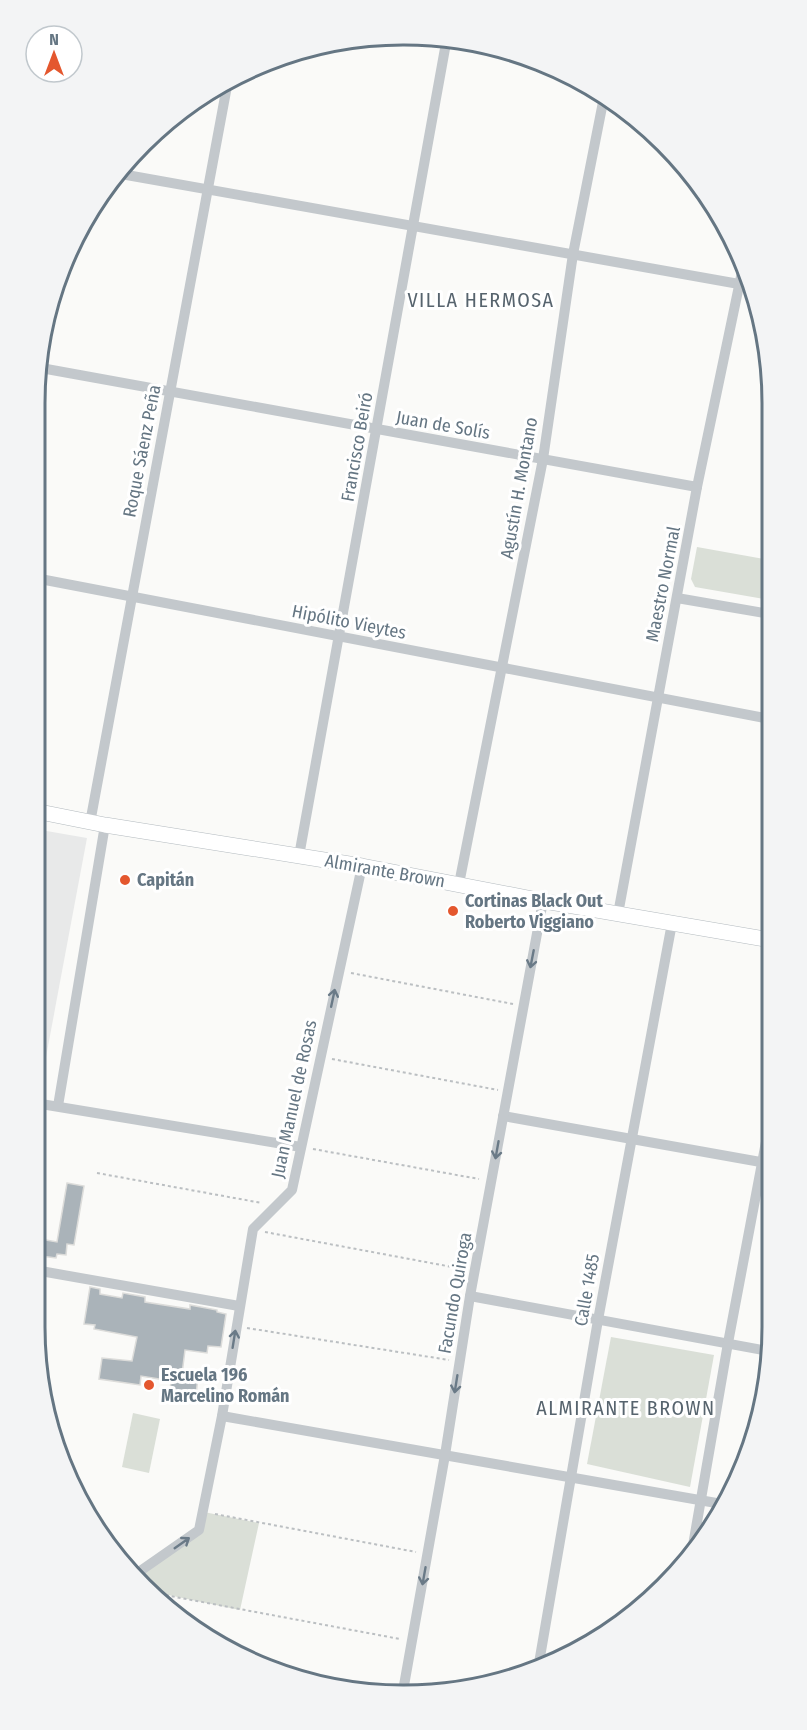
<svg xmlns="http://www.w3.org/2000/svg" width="807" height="1730" viewBox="0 0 807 1730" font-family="'Fira Sans Condensed',sans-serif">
<rect width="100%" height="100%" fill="#fafaf8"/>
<!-- built -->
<path fill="#e8e9e9" d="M35 829 87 838 40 1089 35 1088Z"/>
<!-- green -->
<g fill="#dadfd7">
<path d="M697 547 770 560V600L695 587 691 579Z"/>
<path d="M611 1337 714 1355 690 1487 587 1464Z"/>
<path d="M133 1413 160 1419 149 1473 122 1467Z"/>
<path d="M204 1512 259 1523 240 1610 154 1592 133 1576 199 1530Z"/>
</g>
<!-- building -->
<g fill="#aab3b9" stroke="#dcdcda" stroke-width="1.5">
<path d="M67 1183 84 1186 74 1245 67 1244 66 1255 57 1254 56 1258 34 1255V1238L57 1242Z"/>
<path d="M90 1287 100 1289V1294L122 1298 123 1293 145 1297V1302L190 1309V1305L217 1310V1312L226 1314 221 1347 208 1346 207 1353 185 1350 182 1374 198 1377 196 1395 170 1392 171 1381 141 1376 140 1385 99 1379 102 1358 132 1361 137 1337 94 1329 95 1325 84 1324Z"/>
</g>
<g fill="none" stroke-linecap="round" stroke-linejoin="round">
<defs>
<path id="secondary" d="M35 811 105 825 362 866 543 901 771 940"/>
</defs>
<!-- secondary casing -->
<use href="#secondary" stroke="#b3babf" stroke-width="16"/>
<!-- path -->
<g stroke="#bbbfc2" stroke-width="2" stroke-dasharray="3 3" stroke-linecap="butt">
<path d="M351 973 513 1004"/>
<path d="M332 1059 498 1090"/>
<path d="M313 1149 479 1179"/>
<path d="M97 1173 262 1203"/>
<path d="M265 1232 463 1269"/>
<path d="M247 1328 449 1360"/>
<path d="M215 1514 416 1552"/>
<path d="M154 1593 400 1639"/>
</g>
<!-- street -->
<g stroke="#c3c8cc" stroke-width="10">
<path d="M121 174 739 284"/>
<path d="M41 368 697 487"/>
<path d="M35 578 770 719"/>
<path d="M677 598 770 614"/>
<path d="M90 823 227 86"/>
<path d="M299 856 446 43"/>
<path d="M459 884 543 459 573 254 604 97"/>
<path d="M618 914 697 487 744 262"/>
<path d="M35 1103 301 1147"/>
<path d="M58 1106 105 825"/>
<path d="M503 1116 772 1164"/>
<path d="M35 1270 239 1306"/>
<path d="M470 1296 768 1351"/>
<path d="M222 1416 722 1504"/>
<path d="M692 1551 728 1343 772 1110"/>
<path d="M133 1576 199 1530 222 1416 253 1229 292 1190 362 866"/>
<path d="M539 1663 598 1320 672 923"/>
<path d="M403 1691 445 1455 470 1296 543 901"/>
</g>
<!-- secondary -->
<use href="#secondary" stroke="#fff" stroke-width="15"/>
</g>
<!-- one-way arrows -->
<defs><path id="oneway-shaft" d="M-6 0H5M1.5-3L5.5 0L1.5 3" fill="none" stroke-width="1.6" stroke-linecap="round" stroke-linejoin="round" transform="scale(1.5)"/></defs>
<g stroke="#6a7a87">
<use href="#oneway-shaft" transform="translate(532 959) rotate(101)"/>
<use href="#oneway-shaft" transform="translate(333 998) rotate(-78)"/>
<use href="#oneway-shaft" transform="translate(497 1150) rotate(100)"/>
<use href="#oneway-shaft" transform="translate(234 1339) rotate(-81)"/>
<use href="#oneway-shaft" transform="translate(456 1384) rotate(99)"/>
<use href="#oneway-shaft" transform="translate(182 1543) rotate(-35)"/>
<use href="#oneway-shaft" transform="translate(424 1576) rotate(100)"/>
</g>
<!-- markers -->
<g fill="#e4572e" stroke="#fff" stroke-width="2">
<circle cx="125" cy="880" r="6"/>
<circle cx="453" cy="911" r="6"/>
<circle cx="149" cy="1385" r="6"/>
</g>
<g text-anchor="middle" stroke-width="6" stroke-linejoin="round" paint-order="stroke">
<!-- street labels -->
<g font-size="18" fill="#657683" stroke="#fff">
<text transform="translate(443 425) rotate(10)" y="6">Juan de Solís</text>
<text transform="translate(357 447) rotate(-80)" y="6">Francisco Beiró</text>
<text transform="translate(142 451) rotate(-79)" y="6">Roque Sáenz Peña</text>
<text transform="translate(519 488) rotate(-80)" y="6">Agustín H. Montano</text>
<text transform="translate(663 584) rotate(-79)" y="6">Maestro Normal</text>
<text transform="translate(349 622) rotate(11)" y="6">Hipólito Vieytes</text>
<text transform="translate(385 871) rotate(10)" y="6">Almirante Brown</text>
<text transform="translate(294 1099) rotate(-78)" y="6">Juan Manuel de Rosas</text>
<text transform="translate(587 1290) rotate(-80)" y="6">Calle 1485</text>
<text transform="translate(455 1293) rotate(-80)" y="6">Facundo Quiroga</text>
</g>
<!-- poi labels -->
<g font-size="18" font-weight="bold" fill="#657683" stroke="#fff" text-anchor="start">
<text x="137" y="886">Capitán</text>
<text x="465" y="907">Cortinas Black Out<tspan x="465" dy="21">Roberto Viggiano</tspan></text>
<text x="161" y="1381">Escuela 196<tspan x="161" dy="21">Marcelino Román</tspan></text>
</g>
<!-- neighbourhood labels -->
<g font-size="20" letter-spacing="1.5" fill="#57646e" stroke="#fff">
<text x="481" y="307">VILLA HERMOSA</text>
<text x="626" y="1415">ALMIRANTE BROWN</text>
</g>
</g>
<!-- crop -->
<path d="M0 0H807V1730H0ZM403 45H404A358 358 0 0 1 762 403V1327A358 358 0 0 1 404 1685H403A358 358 0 0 1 45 1327V403A358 358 0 0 1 403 45Z" fill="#f3f4f5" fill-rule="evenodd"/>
<path fill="none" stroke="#657683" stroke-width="3" d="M403 45H404A358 358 0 0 1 762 403V1327A358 358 0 0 1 404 1685H403A358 358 0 0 1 45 1327V403A358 358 0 0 1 403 45Z"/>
<!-- north arrow -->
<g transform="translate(54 54)"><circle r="28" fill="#ffffff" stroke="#c1c8cd" stroke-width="1.5"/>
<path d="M0-4.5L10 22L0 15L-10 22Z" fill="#e4572e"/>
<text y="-9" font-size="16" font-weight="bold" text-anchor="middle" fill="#657683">N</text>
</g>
</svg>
